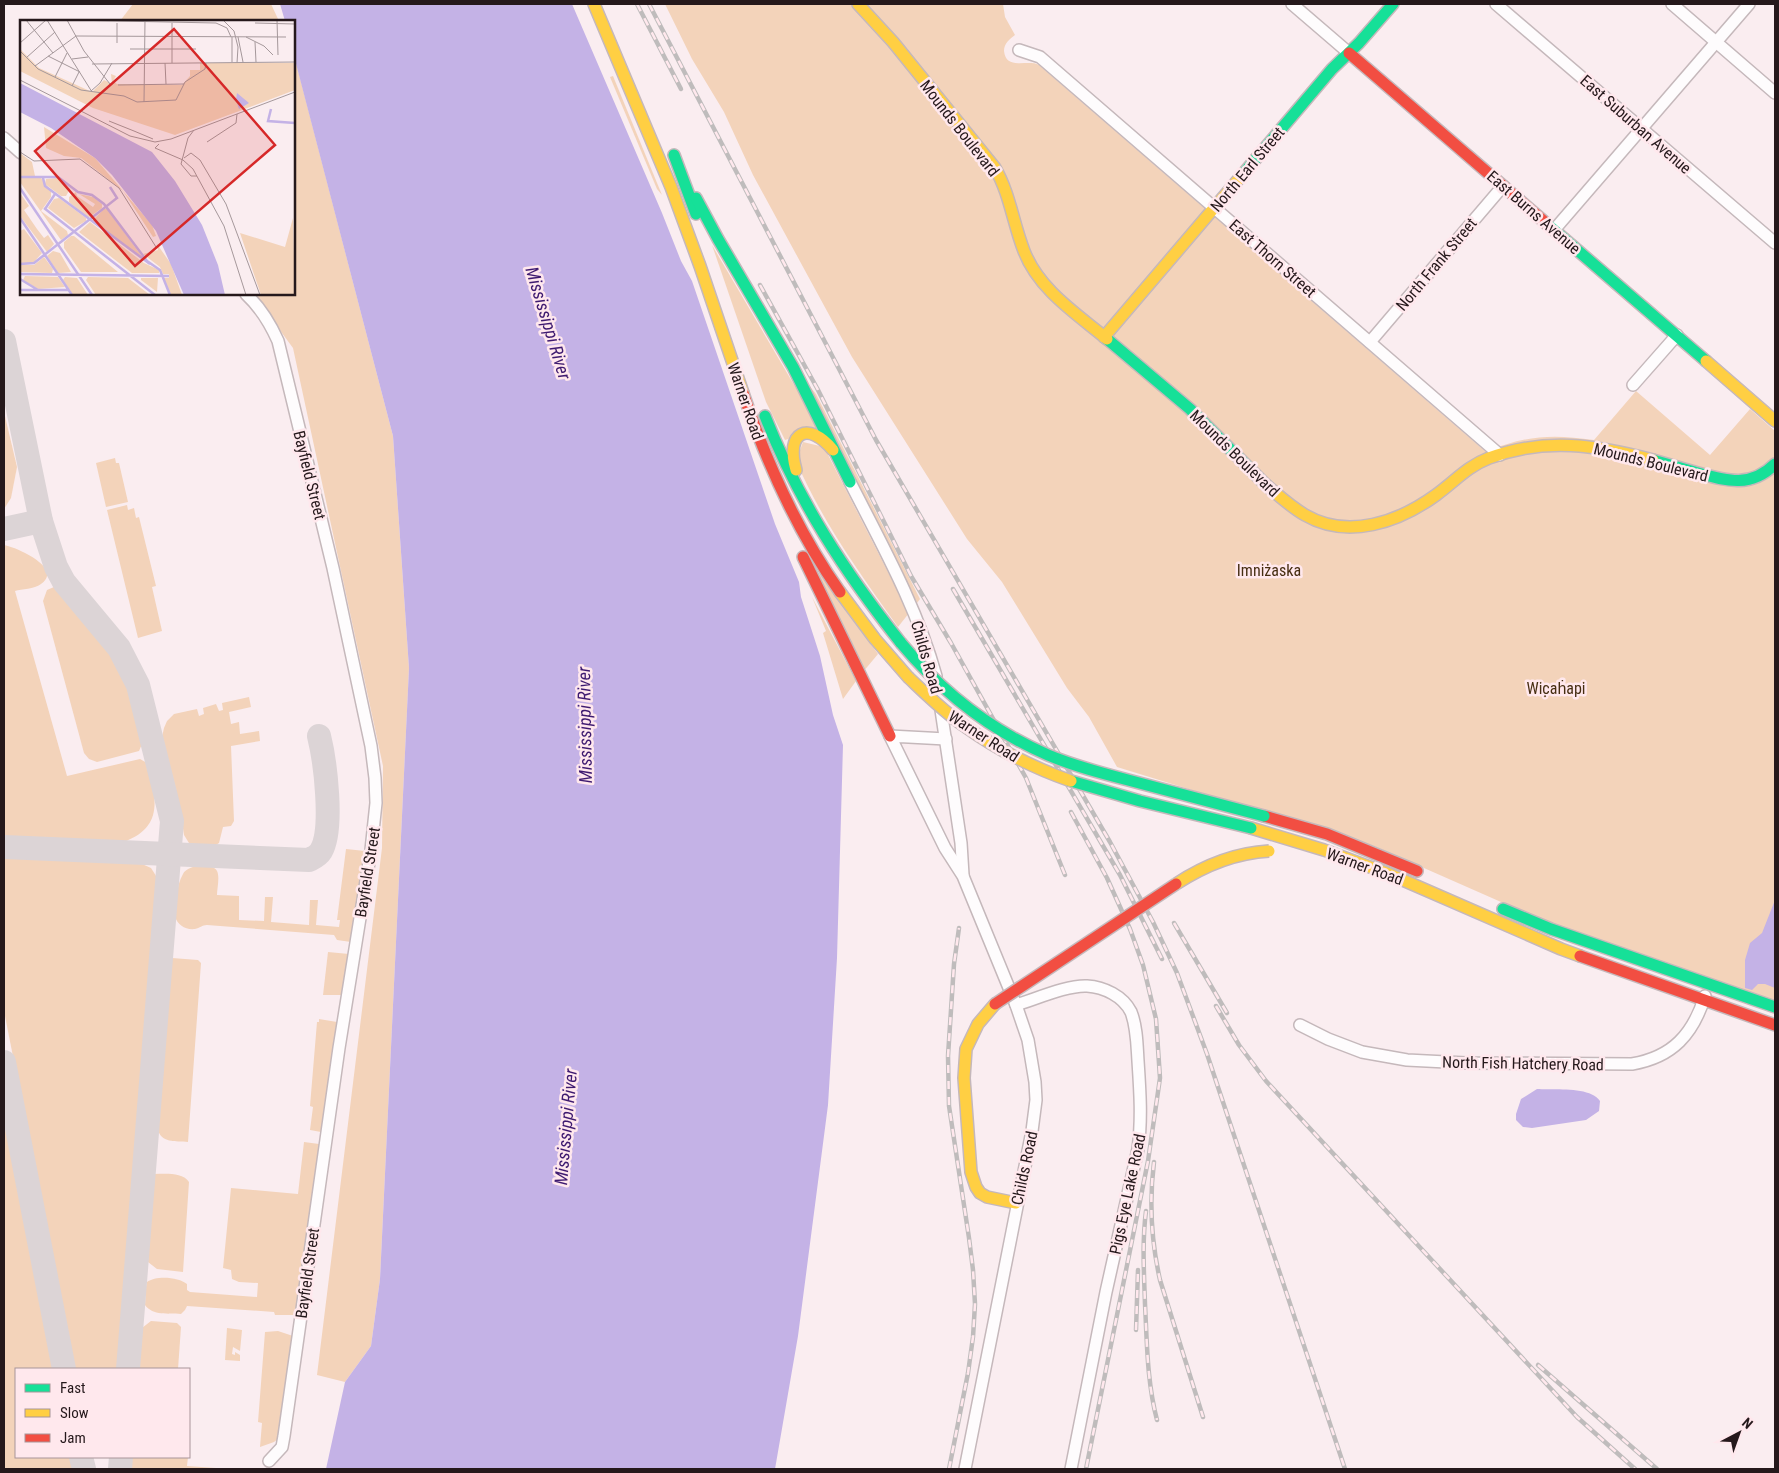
<svg xmlns="http://www.w3.org/2000/svg" width="1779" height="1473" viewBox="0 0 1779 1473" font-family="'Roboto Condensed',sans-serif">
<rect width="100%" height="100%" fill="#faedf0"/>
<!-- green -->
<g fill="#f3d3ba">
<path d="M133 4H271L279 21H120Z"/>
<path d="M665 4H1003L1005 17 1015 35C1010 39 1004 43 1004 51 1006 71 1028 59 1039 65L1486 452C1525 435 1553 434 1594 440L1636 391 1710 455 1750 409 1775 431V1002L1553 925 1374 846 1117 767 1089 717 1067 688 1002 582 967 539 852 357 753 175 724 112 692 59Z"/>
<path d="M294 55 393 436 409 668 380 1279 371 1346 345 1382 317 1375 382 848 383 766 293 348 268 314 248 294H294Z"/>
<path d="M613 76 662 195 657 189 610 77Z"/>
<path d="M712 245 820 429 785 440 766 402Z"/>
<path d="M803 378 816 394 920 599 917 603Z"/>
<path d="M4 412 17 467 11 498 4 509Z"/>
<path d="M803 442 824 447 909 613 898 627C860 574 822 521 796 461Z"/>
<path d="M115 458 116 463H119L128 502 106 507 96 463Z"/>
<path d="M127 505 128 510 134 508 136 518 139 517 156 586 152 587 162 631 138 638 107 510Z"/>
<path d="M4 545C16 547 64 568 41 584 34 589 22 589 15 591L67 776 140 759 147 763C156 797 165 827 123 842L4 836Z"/>
<path d="M812 564 878 654 863 672Z"/>
<path d="M54 587 106 649 122 673 132 697 142 744 139 751 97 762 89 759 84 753 43 601 47 590Z"/>
<path d="M812 597 856 681 843 699 823 633 826 631Z"/>
<path d="M249 697 251 707 229 712 231 724 239 722 240 734 259 731 260 741 231 746 234 821 231 826 223 827 219 843 214 846 194 845 189 843 184 835 180 809 162 737 164 728 167 721 174 714 197 709 199 716 204 714 203 708 216 704 219 711 223 710 222 703Z"/>
<path d="M346 849 365 851 351 942 337 940 334 935 207 925C202 925 200 928 195 929 185 930 178 925 175 917 176 903 176 886 183 874 187 865 212 862 217 871 220 877 217 889 217 895L239 896V920L264 921 265 897H273L271 922 309 925 310 900H318L316 925 339 927 340 920H337Z"/>
<path d="M4 857 142 864 151 868 158 879 119 1369H75L4 1011Z"/>
<path d="M328 952 349 954 342 995H323Z"/>
<path d="M172 958 198 960 201 963 188 1142C176 1141 160 1143 158 1129Z"/>
<path d="M319 1019 337 1022 321 1132 310 1130 313 1107 310 1106 317 1022H319Z"/>
<path d="M4 1114 55 1369H16V1457H72L75 1469H4Z"/>
<path d="M304 1142 319 1144 296 1315H275L274 1312 187 1306 185 1310 181 1314C168 1313 153 1316 145 1305L146 1287 147 1282C156 1275 179 1277 187 1284V1290L190 1292 257 1297 258 1283 239 1282 232 1279 231 1270 223 1268 231 1188 298 1194Z"/>
<path d="M154 1174C166 1174 182 1172 189 1182L183 1272 157 1269 148 1262Z"/>
<path d="M151 1321 177 1323 181 1327 178 1369H139L142 1328Z"/>
<path d="M227 1328 242 1330 240 1351 233 1347 232 1354 235 1355V1352L240 1355V1361L225 1360Z"/>
<path d="M278 1331 293 1336 279 1438 274 1442 260 1447 262 1423 258 1422 265 1332Z"/>
<path d="M132 1457H188L187 1466 216 1468V1469H131Z"/>
</g>
<!-- water -->
<g fill="#c4b2e6">
<path d="M280 4H572L662 213 681 261 692 281 775 524 799 582 801 597 820 656 833 715 843 745 837 958 828 1105 798 1336 775 1469H326L345 1382 371 1346 380 1279 409 668 393 436 294 56V21H285Z"/>
<path d="M1775 900V988L1765 984H1758L1752 990 1745 988V960L1750 943 1762 933Z"/>
<path d="M1537 1089C1554 1090 1590 1086 1600 1101L1599 1111 1586 1120 1532 1128 1523 1127 1516 1120V1114L1521 1099Z"/>
</g>
<g fill="none" stroke-linecap="round" stroke-linejoin="round">
<!-- taxiway -->
<g stroke="#dcd4d6" stroke-width="24">
<path d="M4 341 41 521 56 567 64 582 119 648 138 685 172 821 128 1369"/>
<path d="M4 529 41 521"/>
<path d="M4 847 309 860C313 858 318 856 321 851 334 829 325 760 319 736"/>
<path d="M4 1062 64 1369"/>
<path d="M81 1457 84 1469"/>
<path d="M120 1469 121 1457"/>
</g>
<defs>
<g id="street">
<path d="M1292 4 1349 53"/>
<path d="M1496 4 1775 243"/>
<path d="M1672 4 1775 93"/>
<path d="M1019 50 1040 57 1500 455"/>
<path d="M4 138 21 153"/>
<path d="M1554 230 1749 4"/>
<path d="M246 294C260 307 270 323 278 341L333 568 371 746 375 778 376 803 371 850 339 1048 284 1436 282 1447 269 1461"/>
<path d="M1370 342 1503 186"/>
<path d="M1633 385 1677 335"/>
<path d="M850 482C882 545 917 607 936 676"/>
<path d="M941 710 961 843 963 875"/>
<path d="M946 739 890 736 945 848 963 876 1016 1005 1028 1040 1035 1082 1036 1100 1032 1131 965 1469"/>
<path d="M1016 1005C1036 999 1067 985 1087 986 1104 987 1123 996 1131 1012 1137 1027 1137 1046 1138 1061 1140 1091 1142 1119 1138 1149L1106 1292 1071 1469"/>
<path d="M1300 1025 1328 1039 1362 1052 1407 1060 1466 1063 1632 1064C1673 1057 1693 1034 1705 996"/>
</g>
<g id="fast">
<path d="M674 155 696 214"/>
<path d="M1243 174 1332 69 1359 43 1393 4"/>
<path d="M696 198 718 239 793 367 850 482"/>
<path d="M1547 224 1706 361"/>
<path d="M1107 339 1190 409 1266 485"/>
<path d="M765 416C799 502 844 571 901 643"/>
<path d="M1653 460C1668 464 1683 469 1698 473 1727 481 1751 488 1775 464"/>
<path d="M1503 909 1551 929 1775 1007"/>
</g>
<g id="slow">
<path d="M594 4 671 187 700 266 743 393"/>
<path d="M858 4 893 42 995 168C1010 194 1013 223 1024 251 1039 290 1077 314 1107 339"/>
<path d="M1104 337 1243 174"/>
<path d="M1706 361 1775 421"/>
<path d="M796 470C785 432 808 420 833 450"/>
<path d="M1266 485C1278 495 1291 507 1305 515 1348 540 1399 522 1436 495 1454 482 1468 466 1489 458 1546 437 1596 445 1653 460"/>
<path d="M840 592 875 639 908 677"/>
<path d="M1251 828 1324 850 1389 874 1561 949 1580 956"/>
<path d="M995 1004 978 1024 966 1049 964 1078 971 1172 976 1187 980 1193 987 1197 1016 1203"/>
</g>
<g id="jam">
<path d="M1349 53 1547 224"/>
<path d="M743 393C767 464 797 531 840 592"/>
<path d="M803 557 890 736"/>
<path d="M1264 816 1327 834 1417 871"/>
<path d="M1580 956 1775 1025"/>
</g>
</defs>
<!-- street casing -->
<use href="#street" stroke="#c5b8bb" stroke-width="14"/>
<!-- fast casing -->
<use href="#fast" stroke="#c5b8bb" stroke-width="14"/>
<!-- slow casing -->
<use href="#slow" stroke="#c5b8bb" stroke-width="14"/>
<!-- jam casing -->
<use href="#jam" stroke="#c5b8bb" stroke-width="14"/>
<!-- street -->
<use href="#street" stroke="#fefcfd" stroke-width="11"/>
<!-- fast -->
<use href="#fast" stroke="#16e098" stroke-width="11"/>
<!-- slow -->
<use href="#slow" stroke="#ffcf43" stroke-width="11"/>
<!-- jam -->
<use href="#jam" stroke="#f24e42" stroke-width="11"/>
<defs>
<g id="rail">
<path d="M637 4 681 89"/>
<path d="M649 4 876 440 1110 842 1153 922 1177 973 1207 1054 1345 1469"/>
<path d="M760 285 817 388 911 576 951 643 1026 778 1065 875"/>
<path d="M953 589 1120 875 1162 959"/>
<path d="M1071 812 1107 878 1130 929 1143 965 1156 1019 1160 1078 1148 1161 1086 1469"/>
<path d="M1174 923 1227 1013"/>
<path d="M1216 1006 1239 1045 1266 1081 1577 1417 1635 1469"/>
<path d="M1154 1162C1149 1202 1151 1240 1160 1280L1203 1417"/>
<path d="M1146 1211C1142 1242 1144 1273 1145 1304 1147 1343 1147 1382 1157 1420"/>
<path d="M1136 1330 1138 1270"/>
<path d="M1538 1365 1657 1469"/>
<path d="M949 1469 968 1373 973 1337 975 1304 973 1270 969 1238 949 1106 948 1056 954 964 959 928"/>
</g>
</defs>
<!-- rail casing -->
<use href="#rail" stroke="#bfbcbc" stroke-width="4.5"/>
<!-- rail -->
<use href="#rail" stroke="#ffe8ed" stroke-width="2.5" stroke-dasharray="8" stroke-linecap="butt"/>
<defs>
<g id="fast-bridge">
<path d="M901 643C941 691 990 730 1048 755 1074 766 1101 773 1128 780 1173 792 1219 804 1264 816"/>
<path d="M1071 781 1140 801 1251 828"/>
</g>
<g id="slow-bridge">
<path d="M908 677C926 694 945 713 966 727 998 750 1034 768 1071 781"/>
<path d="M1176 884C1205 865 1234 853 1269 851"/>
</g>
<path id="jam-bridge" d="M995 1004 1176 884"/>
</defs>
<!-- fast-bridge casing -->
<use href="#fast-bridge" stroke="#c5b8bb" stroke-width="14" stroke-linecap="butt"/>
<!-- slow-bridge casing -->
<use href="#slow-bridge" stroke="#c5b8bb" stroke-width="14" stroke-linecap="butt"/>
<!-- jam-bridge casing -->
<use href="#jam-bridge" stroke="#c5b8bb" stroke-width="14" stroke-linecap="butt"/>
<!-- fast-bridge -->
<use href="#fast-bridge" stroke="#16e098" stroke-width="11"/>
<!-- slow-bridge -->
<use href="#slow-bridge" stroke="#ffcf43" stroke-width="11"/>
<!-- jam-bridge -->
<use href="#jam-bridge" stroke="#f24e42" stroke-width="11"/>
</g>
<g text-anchor="middle" stroke-width="5" stroke-linejoin="round" paint-order="stroke">
<!-- street labels -->
<g font-size="16" fill="#25181b" stroke="#ffe8ed">
<text transform="translate(1636 124) rotate(41)" y="6">East Suburban Avenue</text>
<text transform="translate(960 128) rotate(52)" y="6">Mounds Boulevard</text>
<text transform="translate(1247 169) rotate(-50)" y="6">North Earl Street</text>
<text transform="translate(1534 212) rotate(41)" y="6">East Burns Avenue</text>
<text transform="translate(1273 258) rotate(41)" y="6">East Thorn Street</text>
<text transform="translate(1436 264) rotate(-50)" y="6">North Frank Street</text>
<text transform="translate(746 401) rotate(71)" y="6">Warner Road</text>
<text transform="translate(1235 453) rotate(44)" y="6">Mounds Boulevard</text>
<text transform="translate(1651 462) rotate(14)" y="6">Mounds Boulevard</text>
<text transform="translate(310 475) rotate(76)" y="6">Bayfield Street</text>
<text transform="translate(927 657) rotate(74)" y="6">Childs Road</text>
<text transform="translate(984 736) rotate(33)" y="6">Warner Road</text>
<text transform="translate(1365 866) rotate(20)" y="6">Warner Road</text>
<text transform="translate(367 872) rotate(-81)" y="6">Bayfield Street</text>
<text transform="translate(1523 1063) rotate(1)" y="6">North Fish Hatchery Road</text>
<text transform="translate(1024 1168) rotate(-78)" y="6">Childs Road</text>
<text transform="translate(1127 1194) rotate(-78)" y="6">Pigs Eye Lake Road</text>
<text transform="translate(307 1273) rotate(-82)" y="6">Bayfield Street</text>
</g>
<!-- park labels -->
<g font-size="16" fill="#462d11" stroke="#ffe8ed">
<text x="1269" y="576">Imniżaska</text>
<text x="1556" y="694">Wic̣aḣapi</text>
</g>
<!-- water labels -->
<g font-size="18" font-style="italic" fill="#3e1a70" stroke="#ffe8ed">
<text transform="translate(548 323) rotate(73)" y="6">Mississippi River</text>
<text transform="translate(585 725) rotate(-91)" y="6">Mississippi River</text>
<text transform="translate(566 1127) rotate(-85)" y="6">Mississippi River</text>
</g>
</g>
<!-- overview -->
<g transform="translate(20 20)">
<rect width="275" height="275" fill="#faedf0"/>
<path d="M0 29 19 48 72 72 84 60 92 64 91 54 96 56 93 61 97 64 162 65 170 56V50H180V43H275V70L155 115 73 88 0 51ZM24 107 75 138 132 205 136 216 133 217 103 171 61 138 44 136 26 128ZM0 133 12 142 15 156H0ZM1 158H21L31 171V177L21 191 47 211 48 215 41 220 0 162ZM37 158 50 169 46 176H41L25 164 26 159ZM56 172 57 176 73 187 75 184 59 174 73 177 82 184V188L68 198 49 182V177ZM0 173 9 186 4 190 17 209 24 218 28 215 34 224 27 232 0 196ZM39 178 66 198V201L54 208 28 188 34 179ZM84 189H87L126 242 72 201ZM273 198 275 275H241L220 213 265 227ZM70 202 124 243 139 250V253H112L59 212ZM4 209 22 233 13 243H0V211ZM51 216H54L98 252H61L44 228V222ZM137 224 151 244 162 275H151L143 258H149V254H143L140 247 123 234 138 230ZM33 231 40 233 51 252 38 253 27 236ZM24 237 33 249 32 253 0 252V245H14ZM5 256 38 257 45 267 18 269 3 260ZM45 257 57 258 68 275H53L43 260ZM68 257 108 258 130 275H76L66 260ZM121 258H138L137 272 121 260Z" fill="#f3d3ba"/>
<path d="M0 63 132 132 155 161 182 205 198 245 205 275H164L136 211 92 155 75 138 31 108 0 92ZM217 73 229 83 219 89 216 80Z" fill="#c4b2e6"/>
<path fill="none" stroke="#c4b2e6" stroke-width="2.5" d="M251 89 248 101 275 103M0 157H38L58 172 72 175 84 184 127 241 140 250 150 275M23 158 25 166 130 244M0 168 72 275M24 188 135 275M25 189 35 174M0 198 52 275M0 244 14 243 97 178 90 167M0 254 149 256M0 259 18 270M0 270H48"/>
<path fill="none" stroke="#a5989b" stroke-width="1" d="M6 0 33 33M27 0 72 72M47 0 64 31 90 64M49 0 196 3 207 8 211 17M203 0 214 11 218 27 217 43M257 0 258 35M152 3V43M235 3 275 4M212 17V42M218 17 223 42M226 17 244 26 253 35M235 22 236 42M0 23 26 0M97 23V3M110 29H176M0 31 18 49 61 70 104 76 117 82 156 80 165 62 185 49 186 43M28 36 60 52M6 38 35 12M52 39 68 37M145 43 146 64M72 44 275 42M15 46 56 16 266 17M35 57 47 33M0 60 110 116 135 122 151 119 275 72M98 65 164 64M52 66 59 52M71 71 80 63 92 43M124 82 125 0M89 101 114 111M174 110 168 118 161 144 171 156H177M114 111 133 119M187 122 216 103 217 94M139 124 135 128 163 140 173 149 204 206 226 275M0 132 14 141 60 139 99 168 136 227M164 138 171 133 180 140 206 184 240 275"/>
<path fill="#d62828" fill-opacity="0.15" stroke="#d62828" stroke-width="2.5" d="M154 9 255 125 115 246 15 131Z"/>
<rect width="275" height="275" fill="none" stroke="#25181b" stroke-width="2.5"/>
</g>
<!-- border -->
<rect width="1779" height="1473" fill="none" stroke="#25181b" stroke-width="10"/>
<!-- legend -->
<rect x="15" y="1368" width="175" height="90" fill="#ffe8ed" stroke="#a89599"/>
<rect x="25" y="1384" width="25" height="8" fill="#16e098" stroke="#a89599"/>
<text x="60" y="1393" font-size="15" fill="#25181b">Fast</text>
<rect x="25" y="1409" width="25" height="8" fill="#ffcf43" stroke="#a89599"/>
<text x="60" y="1418" font-size="15" fill="#25181b">Slow</text>
<rect x="25" y="1434" width="25" height="8" fill="#f24e42" stroke="#a89599"/>
<text x="60" y="1443" font-size="15" fill="#25181b">Jam</text>
<!-- north arrow -->
<g transform="translate(1739 1433) rotate(41)" stroke="#ffe8ed" stroke-width="4" paint-order="stroke">
<path d="M0-4L9 19L0 12L-9 19Z" fill="#25181b"/>
<text y="-8" font-size="14" font-weight="bold" text-anchor="middle" fill="#25181b">N</text>
</g>
</svg>
